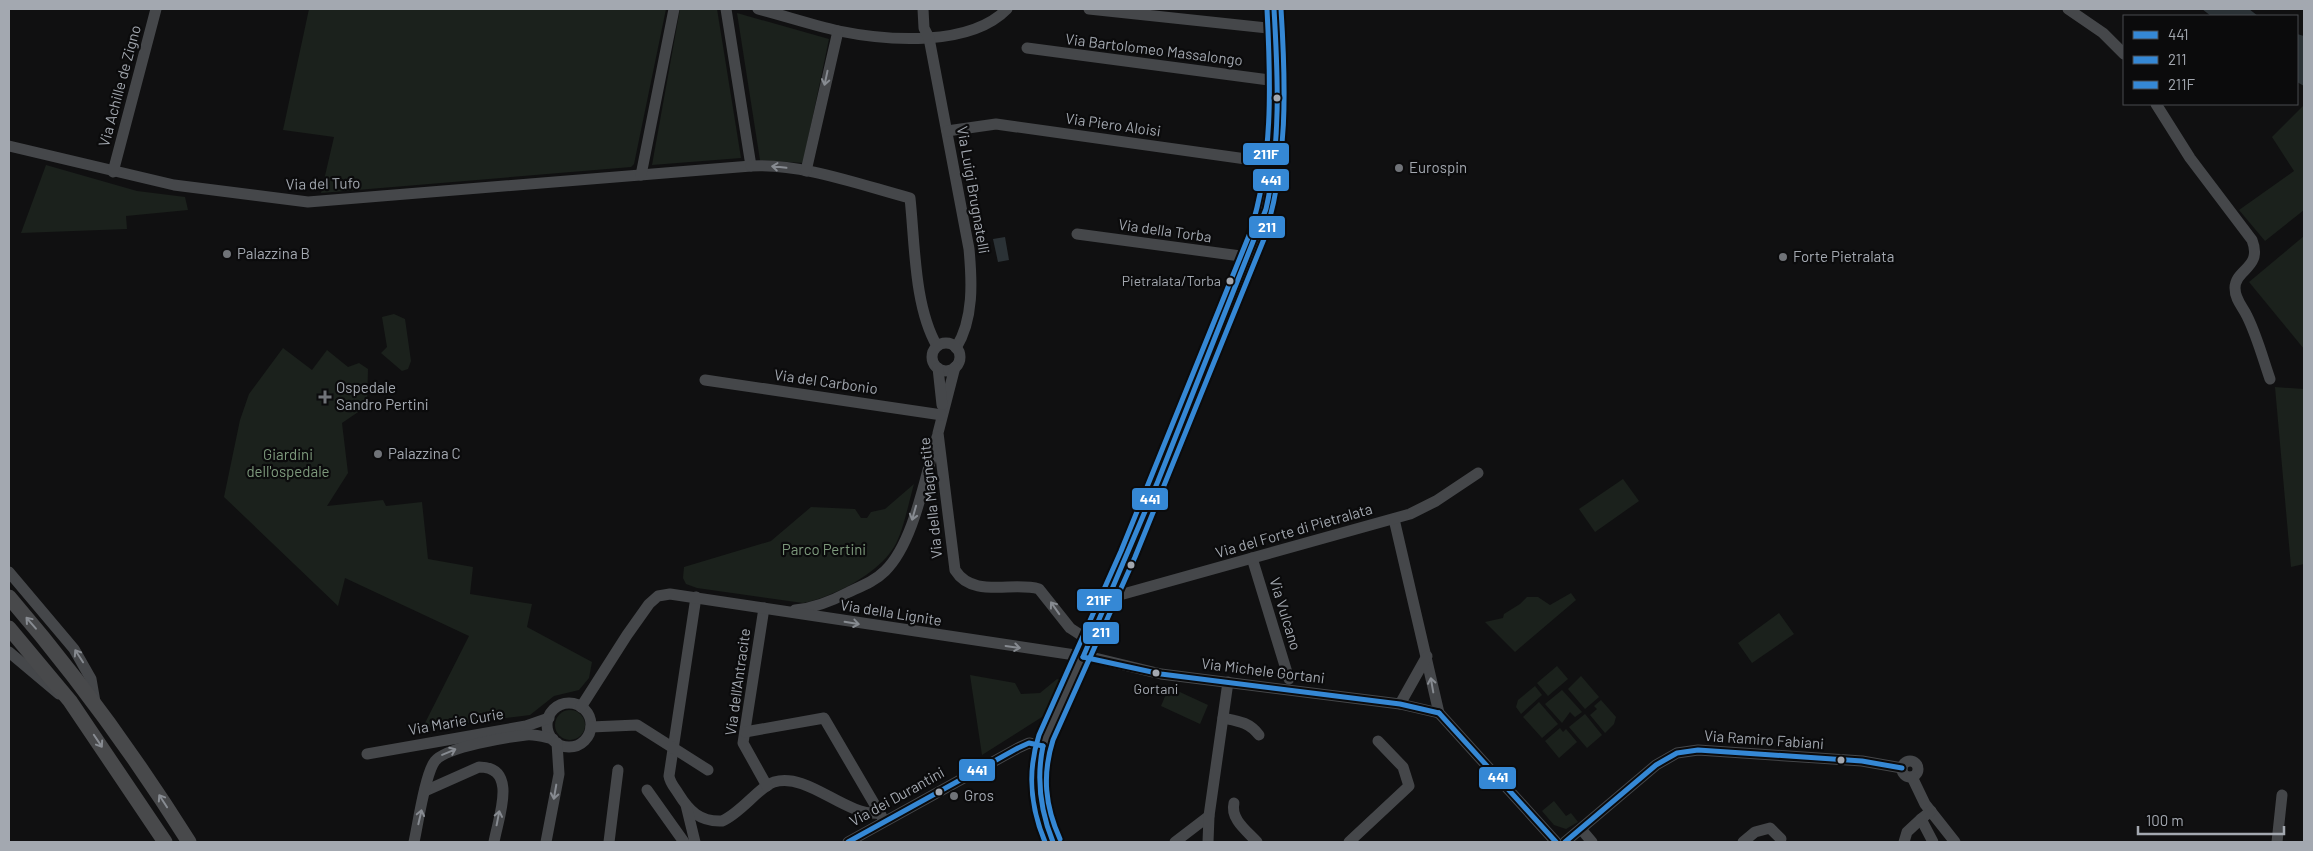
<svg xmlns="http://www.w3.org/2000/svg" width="2313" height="851" viewBox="0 0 2313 851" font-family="Barlow,sans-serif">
<rect width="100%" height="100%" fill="#101011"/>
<!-- green -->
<g fill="#1b211c">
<path d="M309 9H666L634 164 631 167 321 193 334 137 283 130Z"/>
<path d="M680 9H717L741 158 652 165Z"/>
<path d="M737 13 829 39 803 163 760 160Z"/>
<path d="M2304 105V210L2265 241 2239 210 2294 171 2272 137Z"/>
<path d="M46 165 137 191 185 197 188 210 126 216 127 229 21 233Z"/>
<path d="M2304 236V349L2249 282Z"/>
<path d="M394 314 405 319 411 361 408 369 402 371 381 353 387 347 382 317Z"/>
<path d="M283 348 312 370 327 350 348 367 359 363 368 369 367 406 342 423 348 473 327 506 383 500 386 506 422 502 428 559 473 567 470 594 532 604 527 627 592 662 589 678 579 690 554 696 530 715 425 728V723L469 636 345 578 338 606 224 497 240 420 249 394Z"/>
<path d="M2275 387 2304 389V564L2291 567Z"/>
<path d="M1623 479 1639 501 1595 532 1579 509Z"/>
<path d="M914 484C909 501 903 533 894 547 878 574 833 597 803 603L697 588 686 584 683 578 684 567 771 541 811 507 855 509 861 518H867L871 512 885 509Z"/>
<path d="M1571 593 1576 600 1515 652 1485 622 1503 618 1504 614 1520 604 1527 597H1538L1550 605Z"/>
<path d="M1779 613 1794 634 1752 663 1738 643Z"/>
<path d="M1557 666 1568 679 1548 696 1537 683Z"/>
<path d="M970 675 1015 683 1021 694 1040 693 1057 679 1061 680 1059 687 1042 717 982 755Z"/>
<path d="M1581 676 1599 697 1585 709 1568 689Z"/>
<path d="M1535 686 1542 695 1521 714 1516 707 1518 700Z"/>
<path d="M1169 687 1208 705 1200 724 1161 706Z"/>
<path d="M1562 690 1582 712 1575 717 1570 712 1562 723 1545 704Z"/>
<path d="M1601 700 1616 717 1614 724 1605 733 1590 715 1597 709 1594 706Z"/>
<path d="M1539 702 1558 724 1542 738 1523 717Z"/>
<circle cx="570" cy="725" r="15"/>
<path d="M1585 714 1602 735 1587 748 1569 727Z"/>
<path d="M1560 728 1563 732 1566 729 1577 742 1559 758 1545 741Z"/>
<path d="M1554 801 1566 816 1571 813 1578 822 1566 829 1554 825 1542 811Z"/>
</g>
<!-- water -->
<g fill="#2b3236">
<path d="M2202 9H2249L2258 16H2211Z"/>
<path d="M2297 34 2304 36V86L2297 82Z"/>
<path d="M1005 237 1009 260 998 262 993 239Z"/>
</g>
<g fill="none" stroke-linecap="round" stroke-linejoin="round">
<!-- minor -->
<g stroke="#45474a" stroke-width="11">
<path d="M758 9C785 16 812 25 839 31 888 41 970 47 1007 9"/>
<path d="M923 9 924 28 929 38 969 249C972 281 974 319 956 348"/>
<path d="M1089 9 1276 29"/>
<path d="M2068 9 2103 33 2124 54"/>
<path d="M1027 48 1277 81"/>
<path d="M2156 104 2190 158 2252 240C2263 268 2235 269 2235 288 2235 300 2243 307 2247 316 2257 336 2263 359 2270 379"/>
<path d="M947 131 996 124 1275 163"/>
<path d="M9 146 174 185 308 202 751 166 726 9"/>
<path d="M751 166C802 163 861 185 910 198 915 244 914 306 937 346"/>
<path d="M806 171 838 31"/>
<path d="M113 172 156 9"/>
<path d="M641 175 674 9"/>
<path d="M1077 234 1248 257"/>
<circle cx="946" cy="357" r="14"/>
<path d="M955 367 938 433 955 570C973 599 1013 581 1039 589L1070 628 1090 641"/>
<path d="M938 368 942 405"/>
<path d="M705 380 942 415"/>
<path d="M1394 519 1439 713 1556 842"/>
<path d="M1252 558 1289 679"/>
<path d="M9 572 74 649 91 679 95 702"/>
<path d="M696 597 669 776C670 783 675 788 678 793 689 811 700 822 722 821 740 814 760 786 774 782 809 772 845 817 880 813"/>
<path d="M1109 598 1410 514 1436 501 1478 473"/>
<path d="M764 608 743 743 767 786"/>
<path d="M795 610C815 608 832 601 849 592 862 586 875 581 885 571 914 543 925 476 937 437"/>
<path d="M9 652 59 694"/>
<circle cx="569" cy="725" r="22"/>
<path d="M1400 704 1427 656"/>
<path d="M581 707 627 635 649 604 658 596 670 594 1095 658 1161 674 1400 704 1439 713"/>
<path d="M1223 718C1238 721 1249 722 1259 735"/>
<path d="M591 727 637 725 708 770"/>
<path d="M745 732 824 718 882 817"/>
<path d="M367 754 526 726 549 718"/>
<circle cx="1910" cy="769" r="8"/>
<path d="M1912 777 1925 804 1955 842"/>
<path d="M647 790 684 842"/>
<path d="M425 791 479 767C519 767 498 818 494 842"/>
<path d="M1234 803C1230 819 1247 831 1257 842"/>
<path d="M686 805 695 842"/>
<path d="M1931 811 1921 819 1933 842"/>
<path d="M1581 829 1592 842"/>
<path d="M414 842C418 824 425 774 435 761 446 747 508 737 526 735 535 734 544 737 553 739"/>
<path d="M546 842 559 774 557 743"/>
<path d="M609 842 618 770"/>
<path d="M848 842 1018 748 1029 743 1043 746"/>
<path d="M1053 842C1041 816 1034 787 1040 758 1046 730 1060 704 1073 678 1086 652 1097 625 1109 599 1160 479 1208 357 1257 236 1283 165 1279 83 1274 9"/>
<path d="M1175 842 1209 816"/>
<path d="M1208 842 1209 816 1228 682"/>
<path d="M1349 842 1409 786 1403 767 1378 741"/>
<path d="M1565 842 1656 765 1677 753 1698 750 1862 761 1902 768"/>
<path d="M1743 842 1755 832 1770 828 1781 839"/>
<path d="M1904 842 1907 832 1921 819"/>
<path d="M2277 842 2282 795"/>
</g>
<!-- major -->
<g stroke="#48494b" stroke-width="15">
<path d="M9 597C77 676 133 753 189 842"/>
<path d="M9 628 70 701 165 842"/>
</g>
<defs>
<g id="bus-1">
<path d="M1083 657 1158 481 1266 209C1281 143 1278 76 1274 9"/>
<path d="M1083 657 1161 674 1400 704 1439 713"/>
<path d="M1439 713 1556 842"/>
<path d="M1043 746C1036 780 1040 810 1053 842"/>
<path d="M848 842 1018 748 1029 743 1043 746"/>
<path d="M1565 842 1656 765 1677 753 1698 750 1862 761 1902 768"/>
</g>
<path id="bus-2" d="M1060 839C1045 806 1042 775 1053 740L1135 557 1264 239C1288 163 1286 87 1281 9"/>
<path id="bus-3" d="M1045 842C1030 806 1027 772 1039 735L1121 551 1250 233C1273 160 1271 86 1267 9"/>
</defs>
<!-- bus-1 casing -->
<use href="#bus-1" stroke="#0b0b0c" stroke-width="9"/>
<!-- bus-2 casing -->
<use href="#bus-2" stroke="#0b0b0c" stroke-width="9"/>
<!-- bus-3 casing -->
<use href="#bus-3" stroke="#0b0b0c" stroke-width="9"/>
<!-- bus-1 -->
<use href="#bus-1" stroke="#3588d5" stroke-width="5"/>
<!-- bus-2 -->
<use href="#bus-2" stroke="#3588d5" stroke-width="5"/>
<!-- bus-3 -->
<use href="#bus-3" stroke="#3588d5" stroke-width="5"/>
</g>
<!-- one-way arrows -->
<defs><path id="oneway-shaft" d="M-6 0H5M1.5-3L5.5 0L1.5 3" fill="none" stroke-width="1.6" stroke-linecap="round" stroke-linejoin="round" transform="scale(1.25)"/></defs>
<g stroke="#878b91">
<use href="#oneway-shaft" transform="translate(826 78) rotate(102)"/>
<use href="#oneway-shaft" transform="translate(779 167) rotate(-174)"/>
<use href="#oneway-shaft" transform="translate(914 513) rotate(106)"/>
<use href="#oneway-shaft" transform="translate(1055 608) rotate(-125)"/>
<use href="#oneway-shaft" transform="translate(852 623) rotate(9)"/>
<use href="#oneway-shaft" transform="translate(1013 647) rotate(8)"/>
<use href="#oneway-shaft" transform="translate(79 656) rotate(-123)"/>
<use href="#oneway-shaft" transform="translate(1432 685) rotate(-100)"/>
<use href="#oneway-shaft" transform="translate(449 752) rotate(-23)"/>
<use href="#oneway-shaft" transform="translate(555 792) rotate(100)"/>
<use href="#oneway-shaft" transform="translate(420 817) rotate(-77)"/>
<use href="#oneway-shaft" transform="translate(498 818) rotate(-79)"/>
</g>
<g stroke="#888c92">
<use href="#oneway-shaft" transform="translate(31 623) rotate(-131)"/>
<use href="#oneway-shaft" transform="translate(98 741) rotate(56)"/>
<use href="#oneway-shaft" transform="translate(163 801) rotate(-123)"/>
</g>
<!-- markers -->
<g fill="#a3a8b0" stroke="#0b0b0c" stroke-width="2">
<circle cx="1277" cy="98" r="4.5"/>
<circle cx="1230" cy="281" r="4.5"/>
<circle cx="1131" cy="565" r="4.5"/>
<circle cx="1156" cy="673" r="4.5"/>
<circle cx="1841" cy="760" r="4.5"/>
<circle cx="939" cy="792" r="4.5"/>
</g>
<g fill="#707378" stroke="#0b0b0c" stroke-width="2">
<circle cx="1399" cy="168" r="5"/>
<circle cx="227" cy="254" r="5"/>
<circle cx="1783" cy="257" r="5"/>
<path d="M322.5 389.5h5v5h5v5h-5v5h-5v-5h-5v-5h5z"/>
<circle cx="378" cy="454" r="5"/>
<circle cx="954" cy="796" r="5"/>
</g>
<g text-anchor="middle" stroke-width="4.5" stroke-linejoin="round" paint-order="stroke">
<!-- bus labels -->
<g font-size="14" fill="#a3a8b0" stroke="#0b0b0c" text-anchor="end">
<text x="1221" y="286">Pietralata/Torba</text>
<text x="1156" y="694" text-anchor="middle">Gortani</text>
</g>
<!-- street labels -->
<g font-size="15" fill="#a3a8b0" stroke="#0b0b0c">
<text transform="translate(1154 50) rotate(7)" y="5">Via Bartolomeo Massalongo</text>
<text transform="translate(120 86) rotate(-75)" y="5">Via Achille de Zigno</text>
<text transform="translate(1113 125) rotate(8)" y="5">Via Piero Aloisi</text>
<text transform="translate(323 184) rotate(-1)" y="5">Via del Tufo</text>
<text transform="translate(973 190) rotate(80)" y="5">Via Luigi Brugnatelli</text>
<text transform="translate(1165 231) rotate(8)" y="5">Via della Torba</text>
<text transform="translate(826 382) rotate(8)" y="5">Via del Carbonio</text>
<text transform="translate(931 498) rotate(-96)" y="5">Via della Magnetite</text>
<text transform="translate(1294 531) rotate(-16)" y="5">Via del Forte di Pietralata</text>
<text transform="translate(891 613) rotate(9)" y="5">Via della Lignite</text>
<text transform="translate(1285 614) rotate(73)" y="5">Via Vulcano</text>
<text transform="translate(1263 671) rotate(7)" y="5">Via Michele Gortani</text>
<text transform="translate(738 682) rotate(-82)" y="5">Via dell'Antracite</text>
<text transform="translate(456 722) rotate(-10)" y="5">Via Marie Curie</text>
<text transform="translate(1764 740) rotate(4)" y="5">Via Ramiro Fabiani</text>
<text transform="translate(897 797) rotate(-29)" y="5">Via dei Durantini</text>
</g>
<!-- poi labels -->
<g font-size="15" fill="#a3a8b0" stroke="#0b0b0c" text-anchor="start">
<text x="1409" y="173">Eurospin</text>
<text x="237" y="259">Palazzina B</text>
<text x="1793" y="262">Forte Pietralata</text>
<text x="336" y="393">Ospedale<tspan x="336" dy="17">Sandro Pertini</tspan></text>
<text x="388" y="459">Palazzina C</text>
<text x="964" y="801">Gros</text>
</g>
<!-- park labels -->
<g font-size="15" fill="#7d997c" stroke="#0b0b0c">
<text x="288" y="460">Giardini<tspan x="288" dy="17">dell'ospedale</tspan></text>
<text x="824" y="555">Parco Pertini</text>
</g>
</g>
<g stroke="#0b0b0c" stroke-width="2">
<rect x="1242" y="142" width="48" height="24" rx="5" fill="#3588d5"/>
<rect x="1252" y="168" width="38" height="24" rx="5" fill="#3588d5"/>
<rect x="1248" y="215" width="38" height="24" rx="5" fill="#3588d5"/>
<rect x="1131" y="487" width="38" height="24" rx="5" fill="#3588d5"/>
<rect x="1076" y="588" width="47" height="24" rx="5" fill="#3588d5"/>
<rect x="1082" y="621" width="38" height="24" rx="5" fill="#3588d5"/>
<rect x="958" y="758" width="38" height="24" rx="5" fill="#3588d5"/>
<rect x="1478" y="766" width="39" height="24" rx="5" fill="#3588d5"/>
</g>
<g font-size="14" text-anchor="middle" font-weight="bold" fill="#fff">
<text x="1266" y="159">211F</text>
<text x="1271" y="185">441</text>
<text x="1267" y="232">211</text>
<text x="1150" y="504">441</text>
<text x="1099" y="605">211F</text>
<text x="1101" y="637">211</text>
<text x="977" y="775">441</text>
<text x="1498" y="782">441</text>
</g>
<!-- border -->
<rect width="2313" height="851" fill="none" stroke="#a3a8b0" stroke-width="20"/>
<!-- legend -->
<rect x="2123" y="15" width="175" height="90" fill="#0b0b0c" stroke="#484a4e"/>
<rect x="2133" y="31" width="25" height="8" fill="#3588d5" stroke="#484a4e"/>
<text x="2168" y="40" font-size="15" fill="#a3a8b0">441</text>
<rect x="2133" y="56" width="25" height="8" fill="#3588d5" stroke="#484a4e"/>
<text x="2168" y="65" font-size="15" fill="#a3a8b0">211</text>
<rect x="2133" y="81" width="25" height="8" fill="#3588d5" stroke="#484a4e"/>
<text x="2168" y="90" font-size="15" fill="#a3a8b0">211F</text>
<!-- scale -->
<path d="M2138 826v8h146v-8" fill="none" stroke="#a3a8b0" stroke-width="2.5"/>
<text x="2146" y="826" font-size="15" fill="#a3a8b0" stroke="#0b0b0c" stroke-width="4" paint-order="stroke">100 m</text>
</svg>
